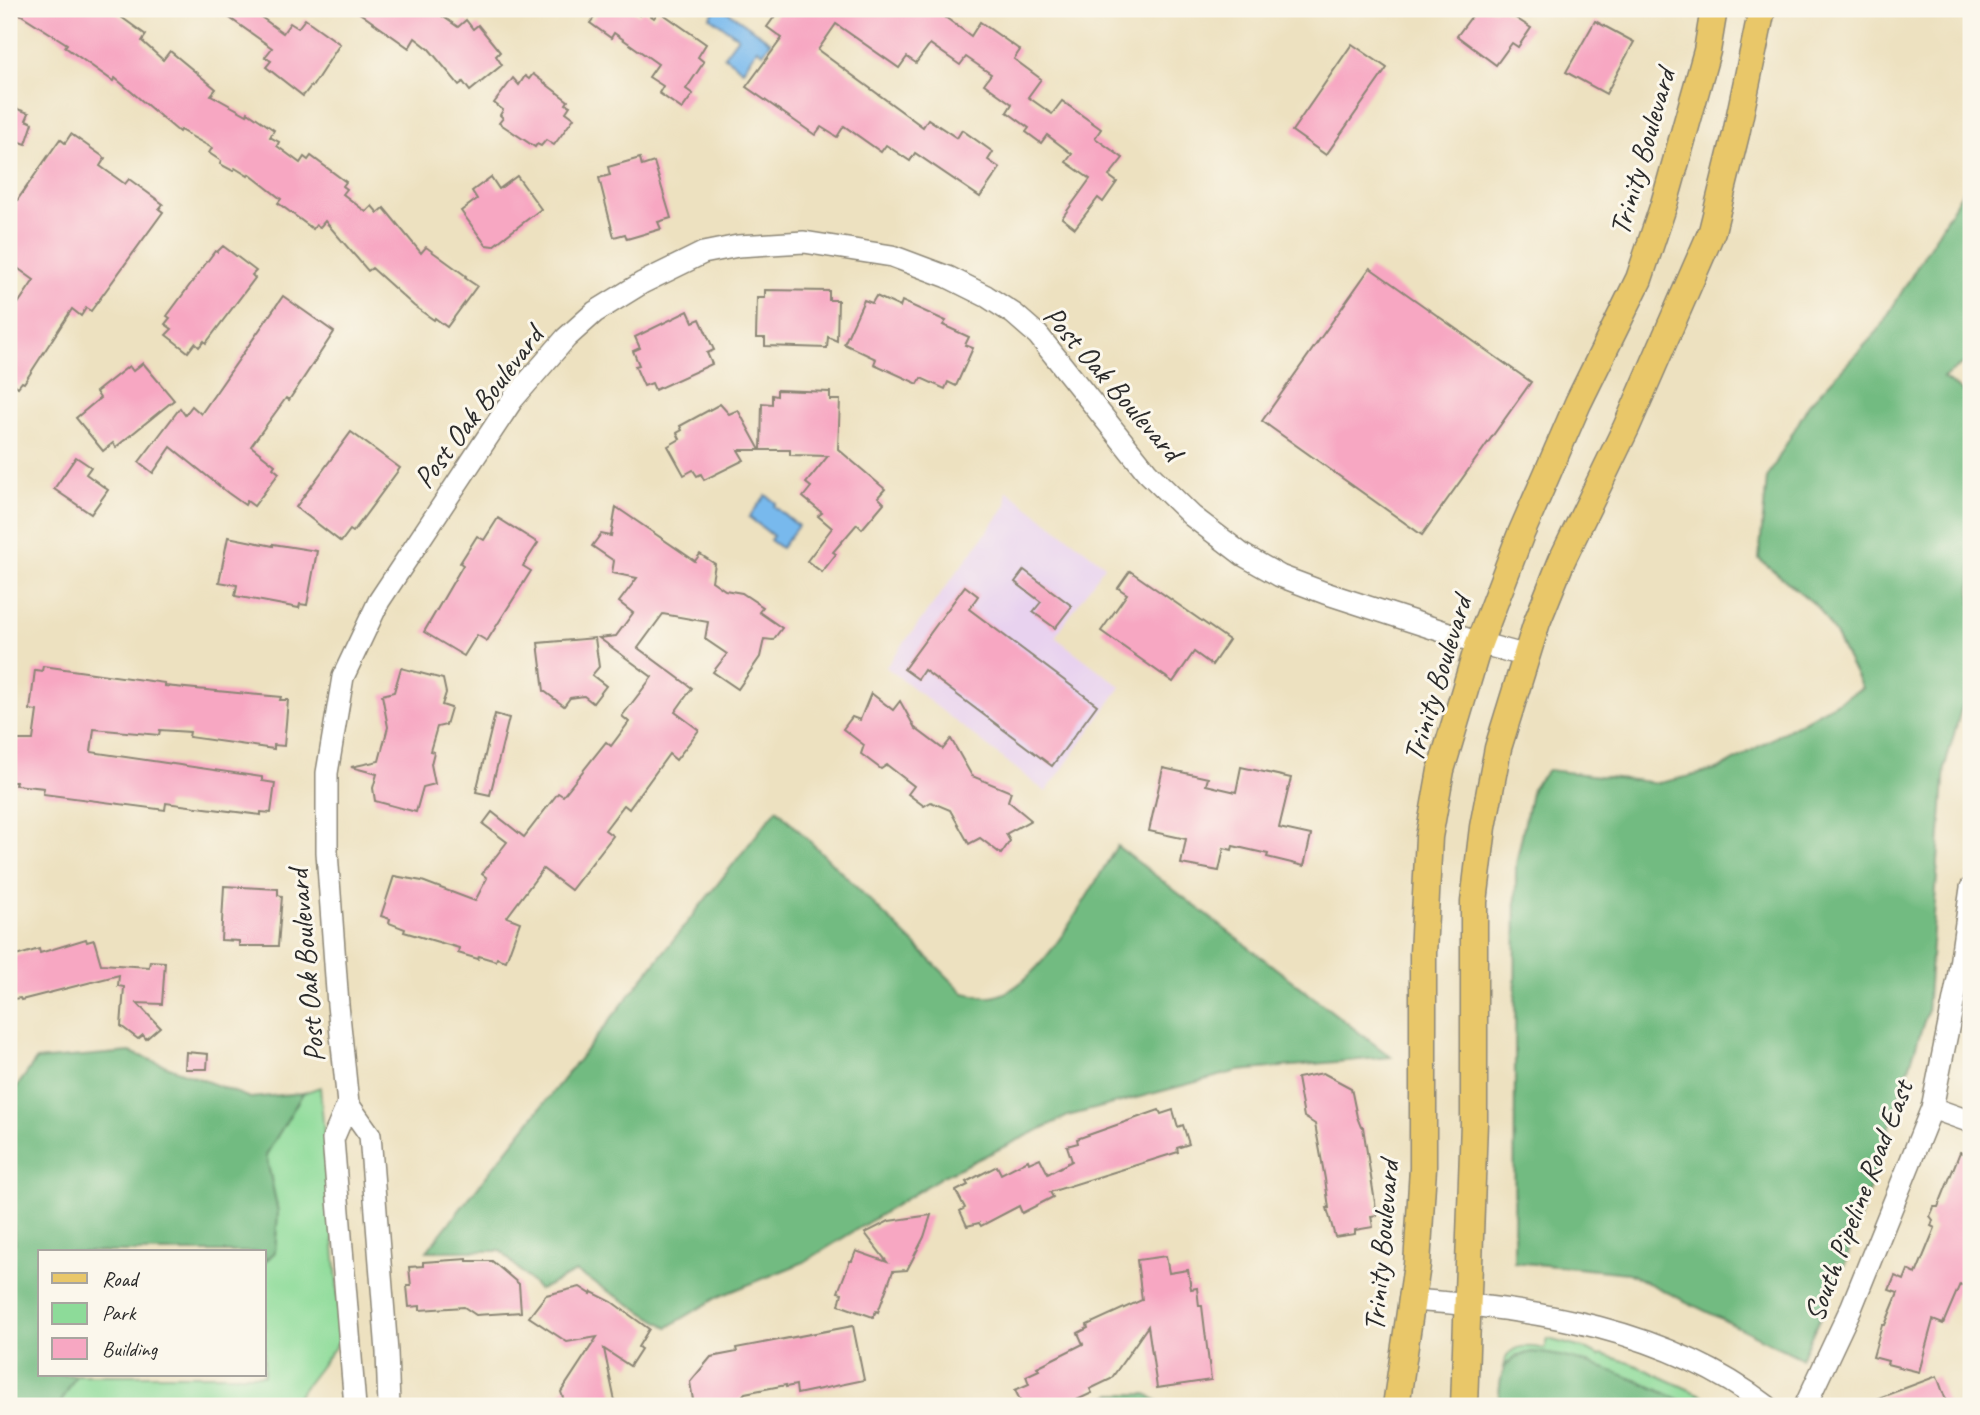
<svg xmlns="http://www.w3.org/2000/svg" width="1980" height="1415" viewBox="0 0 1980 1415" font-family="Caveat,sans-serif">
<rect width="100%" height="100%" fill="#fbf7ec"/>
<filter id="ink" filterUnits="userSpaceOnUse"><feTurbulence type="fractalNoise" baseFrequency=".0143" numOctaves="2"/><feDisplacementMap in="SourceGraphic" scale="14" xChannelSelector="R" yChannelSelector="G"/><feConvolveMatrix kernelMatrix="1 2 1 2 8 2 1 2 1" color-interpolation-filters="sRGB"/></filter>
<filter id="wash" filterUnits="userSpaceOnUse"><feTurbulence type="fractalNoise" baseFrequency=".00686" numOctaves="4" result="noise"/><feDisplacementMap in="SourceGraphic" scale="28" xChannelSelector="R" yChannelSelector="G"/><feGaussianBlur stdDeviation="1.57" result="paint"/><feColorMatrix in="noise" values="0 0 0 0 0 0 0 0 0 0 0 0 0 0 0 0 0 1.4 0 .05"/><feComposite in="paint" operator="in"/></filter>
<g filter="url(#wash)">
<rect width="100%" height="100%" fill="#ede1c0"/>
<!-- built -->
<path fill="#e8d2ef" d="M1006 490 1105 565 1055 637 1121 687 1046 792 886 667 1007 505Z"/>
<!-- green -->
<g fill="#8ddb99" stroke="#5c8362" stroke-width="2">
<path d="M320 1087 342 1338 290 1406H59L76 1375H264V1263L275 1252 278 1212 266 1155 303 1093Z"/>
<path d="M1548 1339 1586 1349 1599 1356 1602 1354 1633 1364 1725 1406H1692L1642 1382 1561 1356 1532 1352 1516 1356 1503 1367C1508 1344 1525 1345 1545 1349Z"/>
</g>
<!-- forest -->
<g fill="#72bb81" stroke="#4e7356" stroke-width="2">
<path d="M1971 178V359L1943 378 1971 397V674L1945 766 1927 1012 1845 1264 1801 1358 1628 1273 1514 1262 1516 864 1532 788 1548 770 1659 783 1717 770 1862 688 1835 634 1818 607 1759 559 1767 478 1809 404 1878 331Z"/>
<path d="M777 809 964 993C972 994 983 998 991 997 1040 991 1092 886 1117 846L1391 1057 1238 1071 1068 1116 943 1176 804 1262 718 1297 668 1327 576 1272 539 1290 501 1251H427Z"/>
<path d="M130 1052 250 1098 303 1093 266 1155 278 1212 275 1252 264 1262V1252H40V1375H76L59 1406H9V1246L15 1243 9 1189V1098L36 1060Z"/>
<path d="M1532 1352C1588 1357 1642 1382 1692 1406H1498C1501 1376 1498 1360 1532 1352Z"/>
<path d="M1112 1394H1147L1165 1406H1088Z"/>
</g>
<!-- water -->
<g fill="#78b9ed" stroke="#52728c" stroke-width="2">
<path d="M716 9H724L771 42 763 53 757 49 743 70 724 56 738 37 710 17Z"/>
<path d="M766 495 776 503 774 506 798 526 781 548 770 540 773 536 749 517Z"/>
</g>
<g id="blocks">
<!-- building -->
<g fill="#f7a7c2">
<path d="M12 9H110L146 35 142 41 163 60 170 51 216 89 211 95 247 115 248 112 274 130 270 137 279 142 277 146 300 163 304 157 308 160 311 156 346 182 343 186 347 189 343 194 366 212 372 206 378 213 384 208 421 253 426 247 466 276 465 278 477 286 447 327 435 318 434 320 414 306 372 268 368 271 325 221 320 227 316 225 313 229 278 203 281 199 249 174 248 176 235 168 233 171 220 164 221 161 209 153 212 148 180 130 179 132 115 78 113 81 65 47 67 44Z"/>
<path d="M217 9H250L283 33 290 23 298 28 305 19 340 44 312 87 311 86 303 96 266 67 271 61 265 57 272 48Z"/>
<path d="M354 9H432L458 27 466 20 473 29 478 25 500 52 496 56 502 65 470 91 463 82 459 85 429 49 415 38 409 48Z"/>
<path d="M601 9H630L639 15 642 10 654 18 659 11 706 44 698 57 704 62 686 89 693 94 682 109 659 93 663 86 649 77 658 64 614 33 611 38 590 23Z"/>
<path d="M780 9H918L928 16 934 9 971 36 980 22 1020 50 1014 59 1041 79 1028 97 1052 114 1062 101 1101 129 1095 138 1123 158 1109 176 1117 182 1103 202 1098 198 1075 228 1062 218 1090 179 1066 162 1072 154 1047 135 1041 143 1026 132 1029 128 1007 112 1012 104 984 84 991 74 966 57 960 65 930 44 916 63 907 57 899 68 836 24 818 50 923 127 928 119 957 138 962 130 993 152 988 160 1000 168 980 197 915 153 910 161 886 145 881 152 844 126 837 137 821 127 815 135 746 87 782 38 767 27Z"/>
<path d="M1477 9H1502L1531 28 1518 47 1512 43 1496 65 1457 36Z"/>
<path d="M1595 21 1634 42 1606 94 1566 72Z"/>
<path d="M1352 44 1387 68 1326 155 1292 131Z"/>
<path d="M533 74 568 101 566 104 570 106 566 112 574 118 554 145 546 140 541 146 537 144 535 147 499 123 503 118 500 115 503 110 494 103 513 78 519 85 525 76 529 79Z"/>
<path d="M9 106 29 113 26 120 33 123 26 144 9 138Z"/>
<path d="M71 134 105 158 100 166 125 184 129 179 163 204 159 209 163 212 91 311 86 308 81 316 72 309 24 383 22 382 18 387 9 380V317L34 280 9 262V212L60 139 65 143Z"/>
<path d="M640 158 642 166 654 162 671 218 658 222 661 229 627 239 625 234 614 237 599 178 610 175 608 167Z"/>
<path d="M517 176 541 209 493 246 486 245 461 211 477 199 472 191 491 177 499 189Z"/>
<path d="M223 246 256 271 252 275 255 278 206 343 204 341 199 347 195 343 188 352 166 335 172 329 165 324 170 318 167 316 215 251 217 252Z"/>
<path d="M1370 268 1531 382 1422 535 1262 421Z"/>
<path d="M765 290 829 291V300H838L837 341 828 337 827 348 765 346V338H756L757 298H765Z"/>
<path d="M283 296 334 332 289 400 286 398 251 446 275 465 273 468 279 473 254 506 247 501 245 505 228 493 171 447 153 473 139 462 180 408 185 415 192 406 201 414Z"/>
<path d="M876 296 900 307 902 301 946 321 943 325 969 337 965 345 973 348 956 386 948 382 945 389 921 378 918 384 874 364 876 359 844 344 864 300 872 303Z"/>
<path d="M688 311 693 322 700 319 714 350 707 353 712 364 655 390 652 383 644 386 635 366 639 365 633 351 640 348 635 337Z"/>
<path d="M143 363 174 400 116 447 113 443 103 451 76 418 100 398 96 392 129 366 133 371Z"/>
<path d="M777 390 830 392V400H840L838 449 885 489 878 497 884 503 862 529 857 524 833 552 836 554 822 572 807 561 832 528 818 516 822 513 803 497 811 487 806 483 828 456 790 455V450H761L762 403 772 404V395L777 396Z"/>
<path d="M720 404 729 414 738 410 760 450H738L744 460 704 480 701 474 697 476 693 470 684 475 668 446 680 439 677 433 682 430 680 426Z"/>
<path d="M351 432 400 468 353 532 350 530 341 542 296 507Z"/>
<path d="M76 457 91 467 86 474 108 490 91 514 54 489Z"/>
<path d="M616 507 695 561 700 554 715 564 712 581 725 590 742 593 763 607 759 612 782 628 773 640 764 639 760 657 738 689 713 672 727 654 705 639 708 622 663 614 638 648 692 688 675 712 699 730 676 760 669 754 629 809 624 805 605 830 613 836 571 890 543 869 507 917 520 922 506 961 497 958 496 961 479 956 478 959 458 953 459 948 404 932 405 929 389 923 390 919 381 916 394 876 422 881 475 901 487 878 482 874 507 842 483 824 492 812 524 837 558 793 563 796 606 742 611 746 629 722 622 716 652 677 599 638 616 636 633 613 619 602 637 578 612 573 614 561 592 546 601 534 611 536Z"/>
<path d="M498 518 538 543 523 566 531 571 487 641 477 635 464 656 424 632 463 565 460 563 477 536 484 540Z"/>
<path d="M228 537 273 546V544L317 551 307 605 300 604 299 608 235 596 237 585 219 582Z"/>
<path d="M1024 570 1072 606 1055 628 1033 612 1041 602 1015 582Z"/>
<path d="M1130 571 1229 640 1212 665 1194 652 1173 682 1101 631 1127 594 1118 588Z"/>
<path d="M965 586 978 596 969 609 1097 705 1052 766 924 670 918 679 904 669Z"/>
<path d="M595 638 599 667 592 675 606 686 593 703 584 696 570 698 564 706 544 691 538 643Z"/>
<path d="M43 666 165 683V686L281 697 280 700H288L284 746 274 745V749L189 737 190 732 160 730 159 735 94 729 91 752 262 777V781L275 783 271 813 261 812V815L166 803 165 810 43 794 44 788 15 785 16 782H9V745L15 746 16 740H33L37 711 30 710 35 670 42 671Z"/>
<path d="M401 668 443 679 446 693 442 705 451 708 446 725 437 727 430 751 434 752 431 764 435 784 423 787 416 812 375 801 373 788 377 774 351 767 379 761 388 727 382 695 394 692Z"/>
<path d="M871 693 893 710 900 701 915 728 943 749 951 739 972 776 1011 792 1008 801 1031 820 1006 834 1010 841 1001 854 980 838 969 844 950 810 931 802 924 806 908 794 914 786 887 765 881 769 861 754 864 745 843 729 852 717 860 720Z"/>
<path d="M495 714 509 718 490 795 476 792Z"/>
<path d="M1241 767 1291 778 1279 828 1311 835 1304 866 1267 857 1268 854 1233 846 1232 850 1224 848 1219 871 1181 864 1186 839 1149 831 1163 768 1208 778 1206 785 1236 792Z"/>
<path d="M224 886 278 889V895L282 896 278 946H239V941L221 940Z"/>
<path d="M86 939 87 942 94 940 101 964 149 967 150 961 165 962 162 1004 137 1003 160 1027 146 1039 143 1035 138 1039 121 1026 124 987 118 986 119 975 21 1000 20 998 13 999 11 993 9 994V958L39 949 40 953Z"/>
<path d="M186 1052 208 1054 207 1069H185Z"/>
<path d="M1323 1073 1351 1088 1357 1117 1361 1127H1363L1377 1215 1371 1216 1373 1227 1355 1230V1234L1335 1237 1327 1208H1329L1325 1179 1315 1124 1304 1117 1297 1078Z"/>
<path d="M1159 1110 1161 1114 1173 1110 1178 1127 1183 1125 1189 1144 1177 1148 1178 1152 1050 1192 1053 1197 1022 1213 1019 1206 981 1226 979 1223 967 1226 960 1211 965 1208 956 1191 968 1185 966 1182 997 1166 1001 1174 1028 1160 1029 1163 1040 1158 1048 1174 1072 1161 1067 1146 1078 1143 1077 1139Z"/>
<path d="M1960 1152 1971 1157V1275L1966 1287 1960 1284 1943 1324 1933 1320 1919 1372 1887 1364 1888 1361 1873 1357 1882 1325H1885L1898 1293 1889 1290 1895 1276 1904 1280 1908 1270 1916 1274 1935 1228 1931 1226 1933 1220 1930 1216 1934 1207H1938Z"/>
<path d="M931 1215 924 1237 907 1270 893 1271 878 1312 876 1311 873 1317 839 1305 842 1293 838 1292 850 1261H852L856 1251 887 1262 865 1233 889 1221Z"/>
<path d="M1166 1256 1169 1273 1188 1270 1191 1289 1197 1288 1199 1306H1202L1211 1380 1157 1388 1148 1326 1111 1379 1090 1389 1092 1393 1064 1406H1023L1015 1390 1029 1384 1026 1376 1039 1370 1037 1367 1083 1344 1078 1333 1088 1328 1087 1325 1142 1300 1137 1260Z"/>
<path d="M467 1259V1261H492L519 1284 521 1312 476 1315 464 1307 420 1310V1306L409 1307 407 1286H411L409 1267 423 1266V1262Z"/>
<path d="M580 1287 591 1294 592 1292 612 1302 649 1329 638 1347 641 1349 630 1366 604 1349 616 1406H566L561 1392 597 1337 567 1342 529 1317 546 1295Z"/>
<path d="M853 1326 864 1380 797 1394 796 1385 786 1387V1385L745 1393 735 1405 694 1406 690 1382 711 1357 737 1352 736 1348Z"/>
<path d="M1937 1376 1948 1406H1860V1405Z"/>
</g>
</g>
</g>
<g filter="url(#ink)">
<use href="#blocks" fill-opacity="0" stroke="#8c8676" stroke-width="2"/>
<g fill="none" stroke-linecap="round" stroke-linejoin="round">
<defs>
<g id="minor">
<path d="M348 1104 333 1139 355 1406"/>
<path d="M1932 1108 1971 1122"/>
<path d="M1412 1300C1534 1308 1667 1329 1767 1406"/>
<path d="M389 1406 387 1352 370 1135 348 1104 338 1005 327 852V773L343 677 379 601 513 399 566 338 595 312 642 283 703 253 738 246 804 242 892 256 948 277 986 296 1014 314 1038 335 1147 472 1192 516 1243 555 1280 576 1325 593 1479 643 1527 656"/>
<path d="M1805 1406 1852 1306 1932 1108 1958 979 1971 888"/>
</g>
<g id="major">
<path d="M1396 1406 1417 1265 1423 1168V953L1429 837 1441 770 1479 643 1520 536 1578 403 1639 279 1664 204 1707 51 1714 9"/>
<path d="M1464 1406 1474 1122V902L1483 827 1498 748 1537 622 1562 560 1626 428 1712 231 1736 134 1762 9"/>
</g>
</defs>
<!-- minor casing -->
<use href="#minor" stroke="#8c8676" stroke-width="24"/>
<!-- major casing -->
<use href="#major" stroke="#8c8676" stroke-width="29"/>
<!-- minor -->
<use href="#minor" stroke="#fff" stroke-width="21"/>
<!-- major -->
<use href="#major" stroke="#e9c769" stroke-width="26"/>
</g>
</g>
<g text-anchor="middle" stroke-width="6" stroke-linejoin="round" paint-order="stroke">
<!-- street labels -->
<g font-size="30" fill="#2b2b2b" stroke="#fbf7ec">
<text transform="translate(1642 152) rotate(-74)" y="10">Trinity Boulevard</text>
<text transform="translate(1113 383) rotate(49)" y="10">Post Oak Boulevard</text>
<text transform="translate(478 407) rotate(-53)" y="10">Post Oak Boulevard</text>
<text transform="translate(1437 679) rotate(-73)" y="10">Trinity Boulevard</text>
<text transform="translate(306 966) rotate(-95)" y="10">Post Oak Boulevard</text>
<text transform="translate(1858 1201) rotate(-69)" y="10">South Pipeline Road East</text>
<text transform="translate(1381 1246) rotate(-85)" y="10">Trinity Boulevard</text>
</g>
</g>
<!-- margin -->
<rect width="1980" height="1415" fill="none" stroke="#fbf7ec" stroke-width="35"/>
<!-- legend -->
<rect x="38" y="1250" width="228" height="126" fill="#fbf7ec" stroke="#a8a59f" stroke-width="2"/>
<rect x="52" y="1273" width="35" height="10" fill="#e9c769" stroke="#a8a59f" stroke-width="2"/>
<text x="102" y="1286" font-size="21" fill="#2b2b2b">Road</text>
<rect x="52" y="1303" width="35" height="21" fill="#8ddb99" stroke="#a8a59f" stroke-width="2"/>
<text x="102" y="1320" font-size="21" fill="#2b2b2b">Park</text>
<rect x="52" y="1338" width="35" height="21" fill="#f7a7c2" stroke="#a8a59f" stroke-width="2"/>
<text x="102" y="1356" font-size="21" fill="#2b2b2b">Building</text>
</svg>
